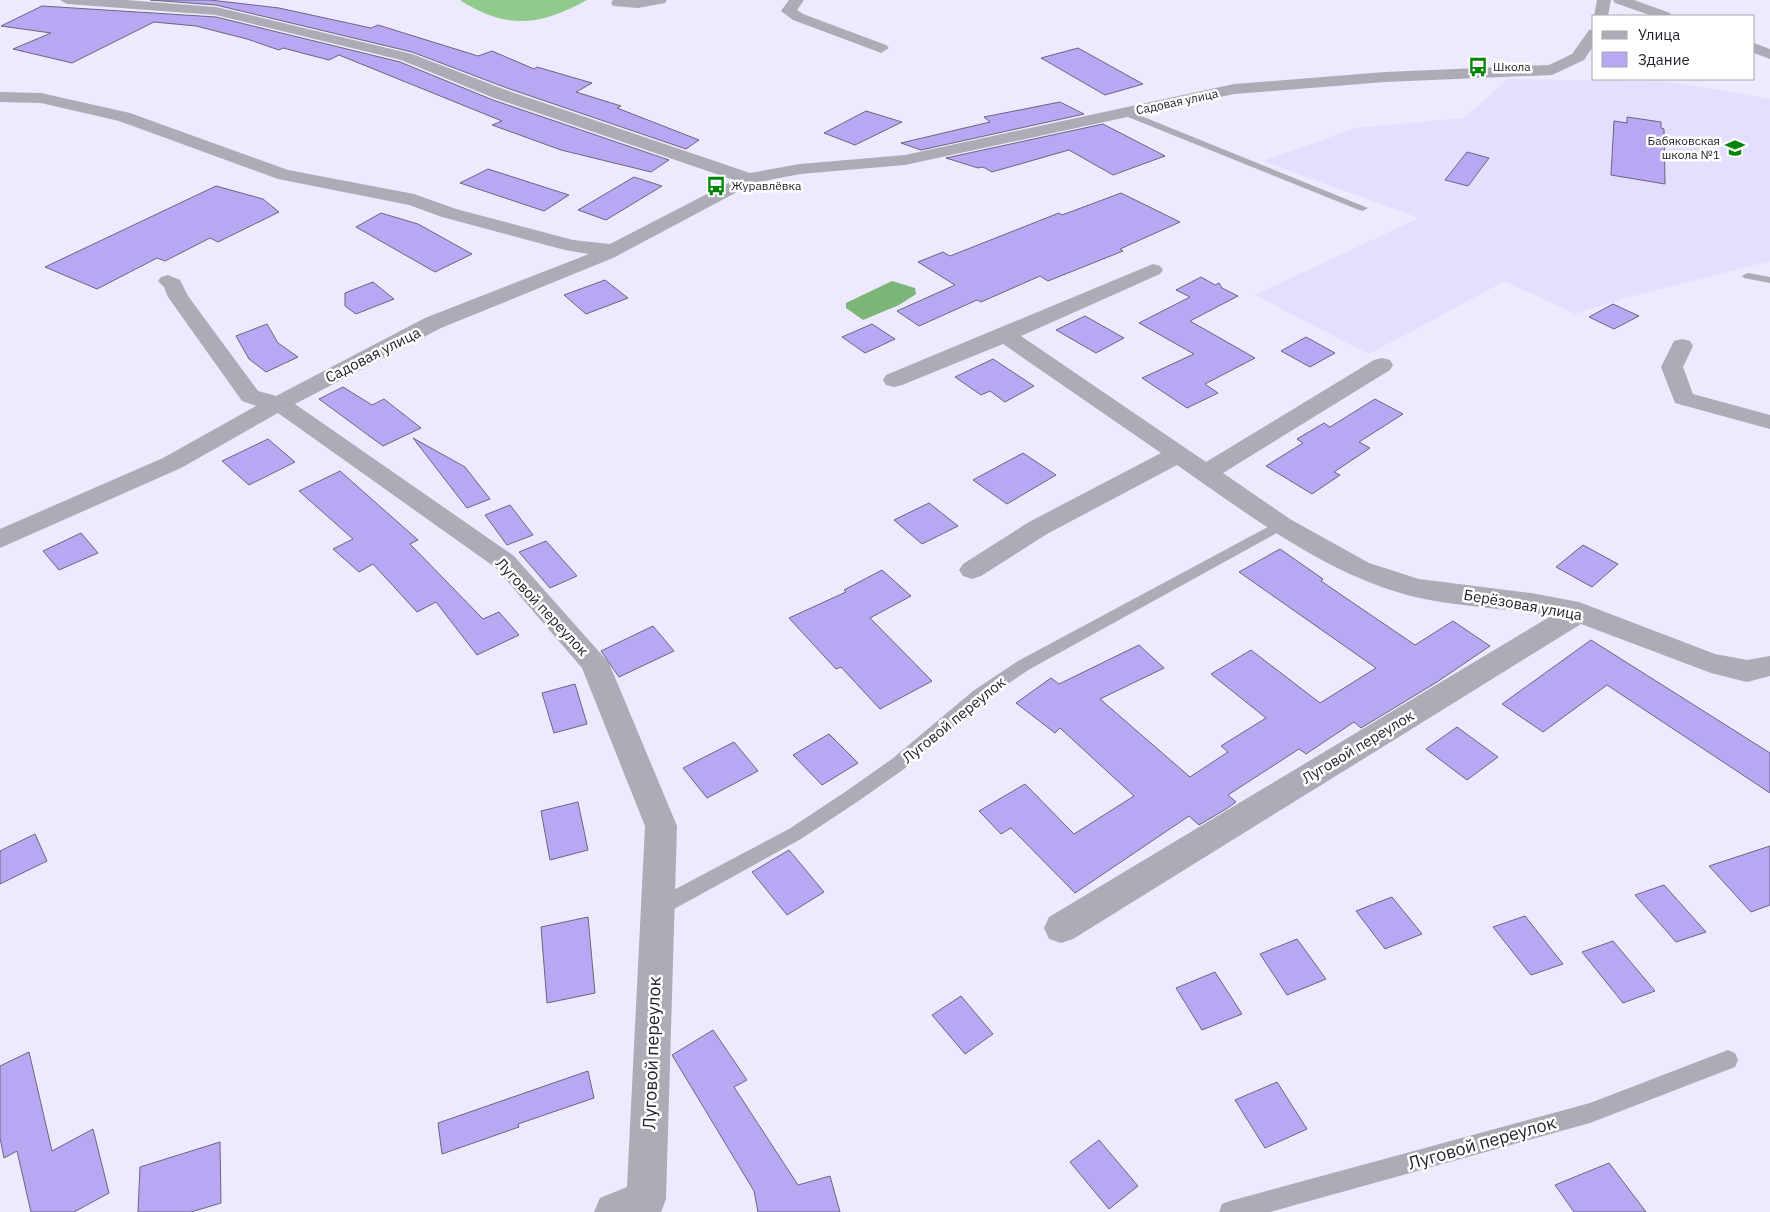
<svg xmlns="http://www.w3.org/2000/svg" width="1770" height="1212" viewBox="0 0 1770 1212" font-family="'IBM Plex Sans',sans-serif">
<rect width="100%" height="100%" fill="#ede9fe"/>
<!-- built -->
<path fill="#e4deff" d="M1508 79 1671 82 1770 99V261L1622 299 1575 314 1505 281 1369 354 1255 295 1419 218 1263 161 1356 128 1464 118Z"/>
<!-- forest -->
<path fill="#90cb8b" d="M460 0H587C540 26 506 30 460 0Z"/>
<!-- water -->
<path fill="#7cb677" d="M892 281 915 288 916 294 899 305 863 320 846 308V303Z"/>
<!-- building -->
<g fill="#b9a7f3" stroke="#6b667d">
<path d="M150 0H210L279 8 371 28 378 25 478 56 492 51 534 69 537 67 592 83 576 92 621 106 617 108 699 140 686 149 507 88 412 52 216 5Z"/>
<path d="M42 6 216 17 400 62 493 100 669 160 651 172 561 150 492 125 502 121 339 55 329 60 283 48 279 50 247 39 196 26 154 22 72 63 13 49 51 33 1 26Z"/>
<path d="M1078 48 1143 84 1105 95 1041 58Z"/>
<path d="M1060 102 1084 114 921 150 901 143 990 122 984 117Z"/>
<path d="M866 111 902 122 855 145 824 133Z"/>
<path d="M1627 117 1661 122V128L1664 129 1665 184 1611 175 1614 121 1627 123Z"/>
<path d="M1103 124 1165 156 1113 175 1069 150 992 172 983 167 978 168 946 158Z"/>
<path d="M1467 152 1489 158 1468 186 1445 180Z"/>
<path d="M488 169 569 195 544 211 460 183Z"/>
<path d="M634 177 662 186 606 220 578 210Z"/>
<path d="M216 186 263 199 279 212 218 242 210 238 165 261 157 258 97 289 45 267Z"/>
<path d="M1121 193 1180 222 1120 249 1123 251 1048 281 1040 276 981 302 977 300 919 326 897 311 955 285 918 262 943 252 950 256 1059 213 1062 215Z"/>
<path d="M381 213 418 224 472 254 435 272 356 227Z"/>
<path d="M1201 277 1215 285 1219 283 1222 288 1238 296 1190 321 1255 358 1205 384 1218 393 1187 408 1142 378 1194 354 1139 323 1190 297 1176 290Z"/>
<path d="M605 280 628 298 586 314 564 295Z"/>
<path d="M373 282 394 299 356 314 345 306V293Z"/>
<path d="M1613 304 1639 316 1614 329 1589 317Z"/>
<path d="M1085 316 1124 338 1096 353 1056 330Z"/>
<path d="M267 324 278 343 298 357 266 372 249 359 236 336Z"/>
<path d="M872 324 895 339 865 353 842 337Z"/>
<path d="M1306 337 1335 353 1310 367 1281 351Z"/>
<path d="M993 359 1034 386 1005 402 990 391 981 395 955 377Z"/>
<path d="M343 387 372 405 384 399 421 428 383 446 319 399Z"/>
<path d="M1375 399 1403 414 1359 442 1370 448 1334 472 1340 475 1312 494 1266 466 1303 443 1297 439 1324 423 1330 427Z"/>
<path d="M413 438 465 467 490 499 467 508Z"/>
<path d="M268 439 295 462 249 485 222 461Z"/>
<path d="M1023 453 1056 475 1007 504 973 480Z"/>
<path d="M340 471 418 540 410 544 483 619 499 612 519 635 477 655 436 602 417 612 373 564 359 572 333 549 353 539 299 491Z"/>
<path d="M929 503 958 526 922 544 894 520Z"/>
<path d="M510 505 533 535 507 545 485 515Z"/>
<path d="M81 533 98 553 59 570 43 551Z"/>
<path d="M546 541 577 576 550 588 519 552Z"/>
<path d="M1583 545 1618 564 1592 587 1556 567Z"/>
<path d="M1280 549 1323 579 1321 581 1415 645 1453 621 1490 646 1437 682 1361 728 1354 722 1306 754 1299 749 1228 795 1236 802 1226 809 1199 825 1189 816 1075 893 1011 828 1001 834 979 811 1025 784 1074 834 1134 796 1060 728 1055 733 1016 703 1051 678 1059 684 1139 645 1164 668 1100 699 1190 777 1228 752 1221 746 1266 718 1211 674 1251 650 1320 703 1376 668 1239 572Z"/>
<path d="M882 570 911 596 870 618 932 681 880 709 841 667 836 669 789 618 846 592 844 590Z"/>
<path d="M653 626 674 651 619 677 601 651Z"/>
<path d="M1591 640 1770 753V793L1607 685 1543 732 1502 704Z"/>
<path d="M575 684 587 724 554 733 542 693Z"/>
<path d="M1457 727 1498 757 1467 780 1426 749Z"/>
<path d="M829 734 858 763 822 785 793 755Z"/>
<path d="M734 742 758 771 707 798 683 768Z"/>
<path d="M578 802 588 850 550 860 541 811Z"/>
<path d="M35 834 47 861 0 884V851Z"/>
<path d="M1770 846V905L1751 912 1709 866Z"/>
<path d="M789 850 824 892 787 915 752 872Z"/>
<path d="M1664 885 1706 932 1676 942 1635 895Z"/>
<path d="M1392 897 1422 934 1385 949 1356 911Z"/>
<path d="M1525 916 1563 964 1531 975 1493 927Z"/>
<path d="M588 917 595 993 547 1003 541 927Z"/>
<path d="M1297 939 1326 979 1287 995 1260 954Z"/>
<path d="M1613 941 1655 991 1623 1003 1582 952Z"/>
<path d="M1215 972 1242 1014 1202 1030 1176 988Z"/>
<path d="M961 996 993 1034 965 1054 932 1015Z"/>
<path d="M713 1030 747 1080 734 1087 798 1185 830 1176 840 1212H758L754 1191 672 1055Z"/>
<path d="M29 1052 52 1151 93 1129 109 1193 74 1212H31L17 1151 4 1158 0 1138V1066Z"/>
<path d="M588 1071 594 1098 518 1124 519 1127 442 1154 438 1123Z"/>
<path d="M1277 1082 1307 1129 1265 1148 1235 1100Z"/>
<path d="M1099 1140 1138 1186 1109 1209 1070 1162Z"/>
<path d="M220 1142 221 1203 191 1212H138L140 1167Z"/>
<path d="M1609 1163 1646 1212H1574L1555 1185Z"/>
</g>
<g fill="none" stroke-linecap="round" stroke-linejoin="round">
<!-- lane -->
<g fill="#adabb6" fill-rule="evenodd">
<path d="M1123 111H1129L1368 208 1363 211 1359 210 1123 115Z"/>
<path d="M1748 273 1770 277V283L1744 278 1742 276Z"/>
<path d="M1281 520 1288 525 1286 528 1030 669 985 699 904 769 857 802 801 839 665 914 658 916 651 914 649 908 651 902 789 829 845 792 892 759 973 691 1018 661Z"/>
<path d="M1728 1050 1735 1053 1738 1060 1735 1067 1590 1123 1270 1212H1219L1222 1204 1230 1201 1590 1103Z"/>
</g>
<!-- street -->
<g fill="#adabb6" fill-rule="evenodd">
<path d="M60 0H126L216 7 412 54 506 90 750 173 800 164 905 155 1234 84 1385 72 1549 65 1572 54 1589 30 1594 29V45L1584 60 1552 75 1385 82 1234 94 905 165 800 174 754 183 613 258 441 328 295 404 514 556 609 663 677 826 666 1199 661 1212H594L600 1198 627 1187 645 826 582 668 496 568 278 413 181 468 0 548V529L163 458 256 406 242 401 168 297 164 287 158 281 161 277 168 275 180 280 188 296 258 391 276 396 425 318 589 254 565 250 442 217 409 205 278 179 119 121 41 103 0 102V92L41 93 130 113 288 170 414 194 456 209 573 240 610 244 734 180 494 98 401 60 216 15 67 4Z"/>
<path d="M613 0H667L665 3 638 8 613 6 611 3Z"/>
<path d="M789 0H804L797 10 803 14 886 45 889 48 881 53 876 51 793 20 781 11Z"/>
<path d="M1597 0H1611L1608 16H1594Z"/>
<path d="M1613 0H1634L1670 13 1672 16H1652L1615 3Z"/>
<path d="M1754 43 1770 49V59L1754 53Z"/>
<path d="M1153 264 1160 266 1163 270 1160 274 1021 336 1206 462 1374 360 1382 358 1390 360 1393 365 1390 370 1223 473 1290 519 1369 563 1419 579 1531 593 1579 602 1715 654 1747 660 1770 656V676L1747 682 1711 673 1581 624 1073 939 1061 943 1049 939 1044 928 1049 917 1551 616C1506 608 1458 607 1415 597 1326 575 1251 516 1177 465L1047 534 981 576 972 579 963 576 959 570 963 564 1029 522 1161 453 1003 344 902 385 894 387 886 385 883 380 886 375Z"/>
<path d="M1682 339 1690 341 1693 346 1683 367 1693 394 1770 415V429L1675 403 1661 367 1674 341Z"/>
</g>
</g>
<!-- icons -->
<defs>
<symbol id="bus-bare" viewBox="-9 -9 18 18"><path d="M-5-6H5V4H4V6H2V4H-2V6H-4V4H-5ZM-3.5-4V0h7V-4ZM-3.5 1.2v1.5H-2V1.2ZM2 1.2v1.5H3.5V1.2Z" fill="#028506" stroke="#fff" stroke-width="2.5" paint-order="stroke"/></symbol>
<symbol id="school-bare" viewBox="-9 -9 18 18"><path d="M0-5L7-2L0 1L-7-2ZM-4 1L0 2.5L4 1V4Q0 6-4 4Z" fill="#028506" stroke="#fff" stroke-width="2.5" paint-order="stroke"/></symbol>
</defs>
<g fill-rule="evenodd">
<use href="#bus-bare" x="1464" y="53" width="28" height="28"/>
<use href="#school-bare" x="1721" y="134" width="28" height="28"/>
<use href="#bus-bare" x="702" y="172" width="28" height="28"/>
</g>
<g text-anchor="middle" stroke-width="5" stroke-linejoin="round" paint-order="stroke">
<!-- far-poi labels -->
<g font-size="12" fill="#24222c" stroke="#fff" text-anchor="start">
<text x="1493" y="71">Школа</text>
<text x="1720" y="145" text-anchor="end">Бабяковская<tspan x="1720" dy="14">школа №1</tspan></text>
<text x="731" y="190">Журавлёвка</text>
</g>
<!-- far-street labels -->
<g font-size="12" fill="#24222c" stroke="#fff">
<text transform="translate(1177 102) rotate(-12)" y="4">Садовая улица</text>
</g>
<!-- street labels -->
<g font-size="15" fill="#24222c" stroke="#fff">
<text transform="translate(373 355) rotate(-27)" y="5">Садовая улица</text>
<text transform="translate(1523 605) rotate(10)" y="5">Берёзовая улица</text>
<text transform="translate(542 607) rotate(47)" y="5">Луговой переулок</text>
<text transform="translate(954 720) rotate(-39)" y="5">Луговой переулок</text>
<text transform="translate(1358 747) rotate(-31)" y="5">Луговой переулок</text>
</g>
<!-- near-street labels -->
<g font-size="18" fill="#24222c" stroke="#fff">
<text transform="translate(652 1053) rotate(-88)" y="6">Луговой переулок</text>
<text transform="translate(1482 1143) rotate(-16)" y="6">Луговой переулок</text>
</g>
</g>
<!-- legend -->
<rect x="1592" y="15" width="162" height="65" fill="#ffffff" stroke="#a7a7ab"/>
<rect x="1602" y="31" width="25" height="8" fill="#adabb6" stroke="#a7a7ab"/>
<text x="1638" y="40" font-size="15" fill="#24222c">Улица</text>
<rect x="1602" y="52" width="25" height="15" fill="#b9a7f3" stroke="#a7a7ab"/>
<text x="1638" y="65" font-size="15" fill="#24222c">Здание</text>
</svg>
